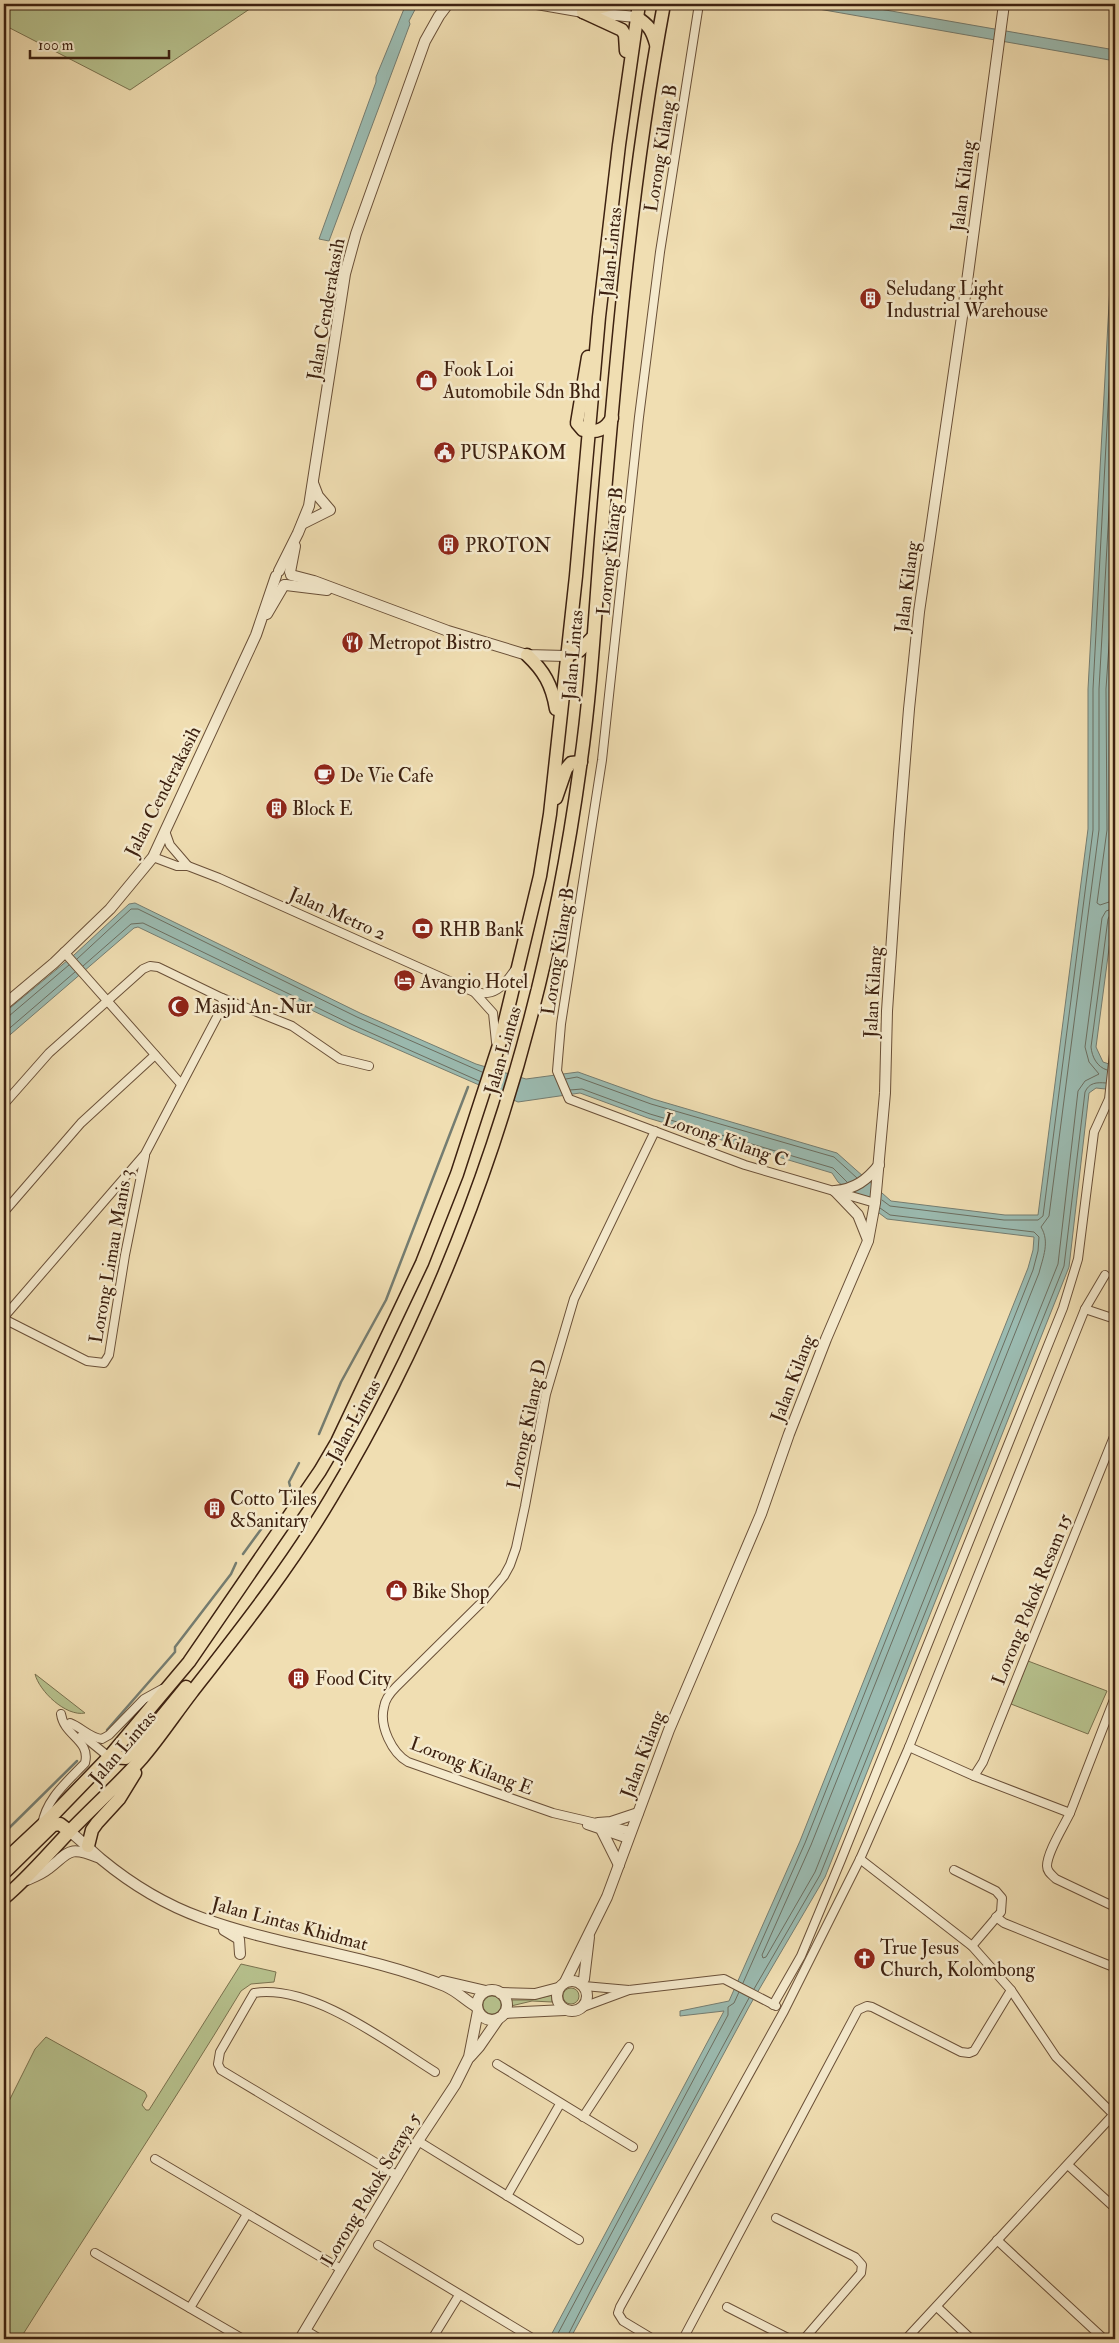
<svg xmlns="http://www.w3.org/2000/svg" width="1119" height="2343" viewBox="0 0 1119 2343" font-family="'IM FELL Double Pica',serif">
<rect width="100%" height="100%" fill="#f0deb2"/>
<filter id="stains"><feTurbulence type="fractalNoise" baseFrequency=".004" numOctaves="4"/><feColorMatrix values="0 0 0 0 .2 0 0 0 0 .09 0 0 0 0 .02 0 0 0 .5 -.17"/></filter>
<radialGradient id="worn" r=".72"><stop offset=".6" stop-color="#630" stop-opacity="0"/><stop offset="1" stop-color="#630" stop-opacity=".3"/></radialGradient>
<!-- green -->
<g fill="#b7c28e" stroke="#7a724f">
<path d="M4 4H257L130 90 4 25Z"/>
<path d="M1028 1661 1107 1691 1088 1734 1011 1704Z"/>
<path d="M35 1674 85 1713C66 1717 39 1691 35 1674Z"/>
<path d="M241 1964 276 1972 274 1982 251 1984 241 1991C170 2109 93 2223 20 2339H4V2111L35 2049 46 2037 145 2092 147 2096 142 2105 146 2110H149Z"/>
<circle cx="571" cy="1996" r="8"/>
<path d="M552 1995V2002L532 2001 511 2006V2000H532Z"/>
<circle cx="492" cy="2005" r="9"/>
</g>
<!-- water -->
<g fill="#9bbbb1" stroke="#757d71">
<path d="M406 4H418L409 21 410 24 329 241 319 239 376 82V77Z"/>
<path d="M790 4H851L1115 50V61Z"/>
<path d="M1115 194V903L1096 1047 1103 1062 1115 1066V1090L1096 1088 1089 1093 1069 1267 825 1877 750 2005 570 2339H549L724 2011 680 2016V2011L729 2001 800 1841 1028 1268 1033 1250 1034 1237 887 1219 838 1182 832 1173 648 1118 580 1093 518 1102 351 1029 138 927 134 928 4 1040V1013L74 955 129 904 135 903 360 1013 476 1064 526 1079 578 1072 653 1099 837 1153 891 1201 1005 1215H1038L1088 829V689Z"/>
</g>
<g fill="none" stroke-linecap="round" stroke-linejoin="round">
<!-- shore -->
<g stroke="#6c6e60" stroke-width="1">
<path d="M1115 403 1099 689V830L1049 1216 1041 1227C1050 1242 1043 1257 1039 1273L811 1845 762 1955 763 1958 766 1957 815 1872 1058 1264 1078 1091 1085 1081 1099 1074 1089 1062 1085 1047 1102 918 1106 911 1115 908"/>
<path d="M1115 557 1106 689 1107 830 1097 903 1100 905 1115 900"/>
<path d="M77 959 131 909H138L357 1017 482 1072"/>
<path d="M83 966 131 924 143 923 353 1025 479 1081"/>
<path d="M4 1017 9 1016 69 965"/>
<path d="M4 1033 75 972"/>
<path d="M1107 1070C1097 1067 1092 1057 1091 1047L1108 919 1110 915 1115 914"/>
<path d="M566 1079 577 1077 651 1104 834 1157 857 1178"/>
<path d="M570 1090 582 1089 650 1114 833 1168 847 1182"/>
<path d="M882 1200 890 1206 1004 1220H1038L1043 1216 1093 830V689L1115 275"/>
<path d="M743 1983 805 1843 1033 1270 1038 1251 1039 1237 1034 1232 890 1215 880 1208"/>
<path d="M754 1989 820 1875 1064 1266 1085 1092C1089 1083 1096 1082 1106 1083"/>
<path d="M555 2339 728 2015V2007L734 2003 739 1992"/>
<path d="M566 2339 593 2286 749 1998"/>
</g>
<!-- stream -->
<g stroke="#757d71" stroke-width="2.5">
<path d="M319 1434 341 1382 386 1300 468 1087"/>
<path d="M290 1486 289 1482 299 1463"/>
<path d="M243 1554 262 1528"/>
<path d="M107 1730 175 1652V1647L231 1574 236 1563"/>
<path d="M4 1833 77 1761"/>
</g>
<defs>
<g id="minor">
<path d="M699 4 660 252 639 417 602 760 561 1024 557 1071 569 1099 745 1165 875 1203"/>
<path d="M165 831 170 845 188 866"/>
<path d="M153 857 177 866H188L219 878 474 992C494 997 503 987 514 971"/>
<path d="M64 952 181 1084"/>
<path d="M475 993 493 1013 496 1042"/>
<path d="M222 998 292 1026 340 1059 369 1066"/>
<path d="M4 1104 49 1053 143 969 150 966 158 967 222 998 223 1001 218 1015 145 1154 4 1317"/>
<path d="M4 1212 81 1123 155 1055"/>
<path d="M1085 1309 1105 1275"/>
<path d="M4 1319 87 1361 104 1363 109 1355 125 1255 145 1156"/>
<path d="M70 1723C81 1727 90 1738 102 1739L109 1735 144 1699 162 1689"/>
<path d="M82 1735 109 1757"/>
<path d="M909 1747 974 1776 1070 1813C1064 1826 1047 1852 1047 1866 1047 1872 1052 1875 1056 1879L1115 1907"/>
<path d="M974 1776 983 1762 1115 1434"/>
<path d="M1070 1813 1115 1697"/>
<path d="M42 1825C46 1799 67 1782 85 1763 91 1740 64 1736 61 1714"/>
<path d="M587 1825 628 1839"/>
<path d="M630 1831 553 1813 408 1762C392 1753 379 1726 384 1707 385 1699 390 1693 396 1687L483 1601 504 1576 510 1565 516 1548 525 1506 546 1394 574 1299 655 1131"/>
<path d="M860 1859 972 1946 1011 1990 1056 2057 1115 2116"/>
<path d="M954 1870 996 1891 1002 1898 1001 1912 972 1946"/>
<path d="M996 1917 1004 1923 1111 1966"/>
<path d="M584 1986 629 1990 724 1979 776 2006"/>
<path d="M773 2005 801 1956 841 1860 1063 1308 1078 1259 1094 1132 1109 1099 1115 1045"/>
<path d="M583 2007 629 1990"/>
<path d="M497 2064 633 2147"/>
<path d="M583 2117 629 2047"/>
<path d="M418 2141 579 2240"/>
<path d="M155 2159 341 2269"/>
<path d="M1068 2165 1115 2208"/>
<path d="M398 2176 221 2070 218 2064 220 2052 254 1993C312 1984 387 2042 435 2072"/>
<path d="M507 2196 560 2104"/>
<path d="M776 2218 855 2257 862 2265 861 2273 804 2339"/>
<path d="M997 2240 1104 2339"/>
<path d="M378 2245 532 2338"/>
<path d="M95 2253 243 2339"/>
<path d="M727 2307 790 2339"/>
<path d="M937 2307 971 2339"/>
<path d="M190 2308 247 2214"/>
<path d="M305 2330 320 2339"/>
<path d="M432 2339 459 2295"/>
<path d="M653 2339 623 2321 618 2313 620 2307 784 2011 860 1859 909 1747 1085 1309 1115 1319"/>
<path d="M683 2339 858 2010 867 2006 872 2007 961 2052 969 2053 974 2051 1011 1990"/>
<path d="M906 2339 1114 2114"/>
</g>
<g id="tertiary">
<path d="M537 4 583 12 636 17"/>
<path d="M302 524 330 510 318 496 313 483"/>
<path d="M279 571 298 533 309 506 345 274 356 234 425 41 439 16 448 4"/>
<path d="M290 572 295 546"/>
<path d="M291 575 314 581 448 631 527 655 566 656"/>
<path d="M286 585 327 590"/>
<path d="M267 614 284 585"/>
<path d="M4 1005 54 963 110 909 153 857 256 635 276 576"/>
<path d="M835 1191 858 1215 868 1240"/>
<path d="M835 1191C855 1189 867 1180 879 1165"/>
<path d="M598 1823 611 1822 638 1813"/>
<path d="M69 1831C81 1840 90 1850 101 1859 130 1883 166 1905 202 1918 281 1947 367 1954 445 1986 457 1991 466 2001 477 2007"/>
<path d="M602 1831 619 1865"/>
<path d="M27 1880C34 1877 42 1874 48 1869 69 1853 68 1845 97 1857"/>
<path d="M224 1930 239 1939 240 1954"/>
<circle cx="572" cy="1996" r="15"/>
<path d="M443 1981 486 1991"/>
<path d="M565 1982 607 1897 669 1730 761 1514 789 1434 826 1339 868 1241 875 1203 885 1093 887 1011 899 834 909 709 919 612 966 289 1004 4"/>
<path d="M581 1984 584 1979 589 1937"/>
<circle cx="492" cy="2005" r="15"/>
<path d="M500 1993 535 1994 558 1988"/>
<path d="M504 2013 565 2010"/>
<path d="M470 2057 479 2047 499 2018"/>
<path d="M300 2339 418 2141 455 2085 469 2057 478 2011"/>
</g>
<g id="trunk">
<path d="M583 12 622 30 625 35 626 51"/>
<path d="M583 12 613 4"/>
<path d="M636 17C649 25 652 30 656 44"/>
<path d="M588 357 577 423 583 430C597 433 605 430 612 418"/>
<path d="M527 655C544 671 552 685 556 709"/>
<path d="M566 656 579 651 593 637"/>
<path d="M556 798 566 769 571 763 581 762"/>
<path d="M109 1757 126 1758 132 1753 186 1687"/>
<path d="M88 1846 92 1830 97 1823 119 1799 135 1773"/>
<path d="M4 1861 51 1817 109 1757 189 1662 320 1471 337 1442 422 1263 457 1174 500 1042 540 876 550 814 576 576 599 317 619 145 639 4"/>
<path d="M4 1873 53 1825 60 1824 69 1831"/>
<path d="M4 1898C28 1878 47 1855 69 1832 93 1807 119 1784 142 1758 160 1737 175 1714 192 1692 241 1629 290 1567 331 1498 465 1275 545 1024 580 767 591 692 595 615 601 539 616 360 631 180 664 4"/>
</g>
</defs>
<!-- minor casing -->
<use href="#minor" stroke="#6a5038" stroke-width="10"/>
<!-- tertiary casing -->
<use href="#tertiary" stroke="#6a5038" stroke-width="12"/>
<!-- trunk casing -->
<use href="#trunk" stroke="#3d2110" stroke-width="15"/>
<!-- minor -->
<use href="#minor" stroke="#f5eacd" stroke-width="8"/>
<!-- tertiary -->
<use href="#tertiary" stroke="#f5eacd" stroke-width="10"/>
<!-- trunk -->
<use href="#trunk" stroke="#f0deb2" stroke-width="12"/>
</g>
<!-- icons -->
<defs>
<symbol id="building-disc" viewBox="-11 -11 22 22"><circle r="9.5" fill="#8f2418" stroke="#f5eacd"/><path d="M-4-6H4V6H1V3H-1V6H-4ZM-2.5-4.3h1.7v1.8h-1.7ZM.8-4.3h1.7v1.8H.8ZM-2.5-1h1.7V.8h-1.7ZM.8-1h1.7V.8H.8Z" fill="#fff"/></symbol>
<symbol id="shop-disc" viewBox="-11 -11 22 22"><circle r="9.5" fill="#8f2418" stroke="#f5eacd"/><path d="M-5-2.5h2.3a2.7 3.5 0 0 1 5.4 0H5L5.5 6h-11ZM-1.5-2.5h3a1.5 2.3 0 0 0-3 0Z" fill="#fff"/></symbol>
<symbol id="civic-disc" viewBox="-11 -11 22 22"><circle r="9.5" fill="#8f2418" stroke="#f5eacd"/><path d="M-.6-6.5H3V-4.5H.6V-3L4-1V1h2V6H-6V1h2V-1L-.6-3ZM-1.2 2.5V6h2.4V2.5Z" fill="#fff"/></symbol>
<symbol id="restaurant-disc" viewBox="-11 -11 22 22"><circle r="9.5" fill="#8f2418" stroke="#f5eacd"/><path d="M-5-6h1v4h1v-4h1v4h1v-4h1v5L-1.5 .5V6h-2V.5L-5-1ZM5-6V6H3V1.5H1.5Q1.5-4 5-6Z" fill="#fff"/></symbol>
<symbol id="cafe-disc" viewBox="-11 -11 22 22"><circle r="9.5" fill="#8f2418" stroke="#f5eacd"/><path d="M-5.5-4.5H6V0H3Q3 3.5 0 3.5H-2.5Q-5.5 3.5-5.5 0ZM3-3.2v2h1.7v-2ZM-6 4.5H4V6H-6Z" fill="#fff"/></symbol>
<symbol id="bank-disc" viewBox="-11 -11 22 22"><circle r="9.5" fill="#8f2418" stroke="#f5eacd"/><path d="M-6-4H6V4H-6ZM0-2.3a2.3 2.3 0 1 0 0 4.6a2.3 2.3 0 1 0 0-4.6Z" fill="#fff"/></symbol>
<symbol id="hotel-disc" viewBox="-11 -11 22 22"><circle r="9.5" fill="#8f2418" stroke="#f5eacd"/><path d="M-6-4.5h1.5V1H6V5H4.5V3h-9V5H-6ZM-4 0a1.8 1.8 0 1 1 3.6 0ZM.5 0V-2.5h3Q6-2.5 6 0Z" fill="#fff"/></symbol>
<symbol id="mosque-disc" viewBox="-11 -11 22 22"><circle r="9.5" fill="#8f2418" stroke="#f5eacd"/><path d="M3.5-4.9A6 6 0 1 0 3.5 4.9A5 5 0 1 1 3.5-4.9Z" fill="#fff"/></symbol>
<symbol id="church-disc" viewBox="-11 -11 22 22"><circle r="9.5" fill="#8f2418" stroke="#f5eacd"/><path d="M-1.2-6h2.4v3.5h3.3v2.4h-3.3V6h-2.4V-.1h-3.3v-2.4h3.3Z" fill="#fff"/></symbol>
</defs>
<g fill-rule="evenodd">
<use href="#building-disc" x="858" y="286" width="25" height="25"/>
<use href="#shop-disc" x="414" y="368" width="25" height="25"/>
<use href="#civic-disc" x="432" y="440" width="25" height="25"/>
<use href="#building-disc" x="436" y="532" width="25" height="25"/>
<use href="#restaurant-disc" x="340" y="630" width="25" height="25"/>
<use href="#cafe-disc" x="312" y="762" width="25" height="25"/>
<use href="#building-disc" x="264" y="796" width="25" height="25"/>
<use href="#bank-disc" x="410" y="916" width="25" height="25"/>
<use href="#hotel-disc" x="392" y="968" width="25" height="25"/>
<use href="#mosque-disc" x="166" y="994" width="25" height="25"/>
<use href="#building-disc" x="202" y="1496" width="25" height="25"/>
<use href="#shop-disc" x="384" y="1578" width="25" height="25"/>
<use href="#building-disc" x="286" y="1666" width="25" height="25"/>
<use href="#church-disc" x="852" y="1946" width="25" height="25"/>
</g>
<g text-anchor="middle" stroke-width="5" stroke-linejoin="round" paint-order="stroke">
<!-- street labels -->
<g font-size="19" fill="#3d2110" stroke="#f5eacd">
<text transform="translate(660 148) rotate(-81)" y="7">Lorong Kilang B</text>
<text transform="translate(962 186) rotate(-83)" y="7">Jalan Kilang</text>
<text transform="translate(610 252) rotate(-84)" y="7">Jalan Lintas</text>
<text transform="translate(325 309) rotate(-80)" y="7">Jalan Cenderakasih</text>
<text transform="translate(609 551) rotate(-84)" y="7">Lorong Kilang B</text>
<text transform="translate(906 587) rotate(-83)" y="7">Jalan Kilang</text>
<text transform="translate(572 655) rotate(-85)" y="7">Jalan Lintas</text>
<text transform="translate(162 791) rotate(-63)" y="7">Jalan Cenderakasih</text>
<text transform="translate(338 913) rotate(24)" y="7">Jalan Metro 2</text>
<text transform="translate(557 951) rotate(-81)" y="7">Lorong Kilang B</text>
<text transform="translate(872 992) rotate(-87)" y="7">Jalan Kilang</text>
<text transform="translate(502 1050) rotate(-74)" y="7">Jalan Lintas</text>
<text transform="translate(726 1139) rotate(19)" y="7">Lorong Kilang C</text>
<text transform="translate(110 1256) rotate(-80)" y="7">Lorong Limau Manis 3</text>
<text transform="translate(792 1378) rotate(-69)" y="7">Jalan Kilang</text>
<text transform="translate(353 1420) rotate(-61)" y="7">Jalan Lintas</text>
<text transform="translate(526 1424) rotate(-78)" y="7">Lorong Kilang D</text>
<text transform="translate(1031 1599) rotate(-68)" y="7">Lorong Pokok Resam 15</text>
<text transform="translate(122 1747) rotate(-49)" y="7">Jalan Lintas</text>
<text transform="translate(642 1754) rotate(-69)" y="7">Jalan Kilang</text>
<text transform="translate(472 1765) rotate(21)" y="7">Lorong Kilang E</text>
<text transform="translate(290 1923) rotate(15)" y="7">Jalan Lintas Khidmat</text>
<text transform="translate(370 2189) rotate(-59)" y="7">Lorong Pokok Seraya 5</text>
</g>
<!-- poi labels -->
<g font-size="19" fill="#3d2110" stroke="#f5eacd" text-anchor="start">
<text x="886" y="295">Seludang Light<tspan x="886" dy="22">Industrial Warehouse</tspan></text>
<text x="443" y="376">Fook Loi<tspan x="443" dy="22">Automobile Sdn Bhd</tspan></text>
<text x="460" y="459">PUSPAKOM</text>
<text x="465" y="552">PROTON</text>
<text x="368" y="649">Metropot Bistro</text>
<text x="340" y="782">De Vie Cafe</text>
<text x="292" y="815">Block E</text>
<text x="439" y="936">RHB Bank</text>
<text x="420" y="988">Avangio Hotel</text>
<text x="194" y="1013">Masjid An-Nur</text>
<text x="230" y="1505">Cotto Tiles<tspan x="230" dy="22">&amp;Sanitary</tspan></text>
<text x="412" y="1598">Bike Shop</text>
<text x="315" y="1685">Food City</text>
<text x="880" y="1954">True Jesus<tspan x="880" dy="22">Church, Kolombong</tspan></text>
</g>
</g>
<!-- margin -->
<rect width="1119" height="2343" fill="none" stroke="#f0deb2" stroke-width="20"/>
<rect x="5" y="5" width="1109" height="2333" fill="none" stroke="#3d2110" stroke-width="2.5"/>
<rect x="10" y="10" width="1099" height="2323" fill="none" stroke="#3d2110"/>
<!-- scale -->
<path d="M30 50v8h139v-8" fill="none" stroke="#3d2110" stroke-width="2.5"/>
<text x="38" y="50" font-size="15" fill="#3d2110" stroke="#f5eacd" stroke-width="4" paint-order="stroke">100 m</text>
<rect width="100%" height="100%" filter="url(#stains)"/>
<rect width="100%" height="100%" fill="url(#worn)"/>
</svg>
